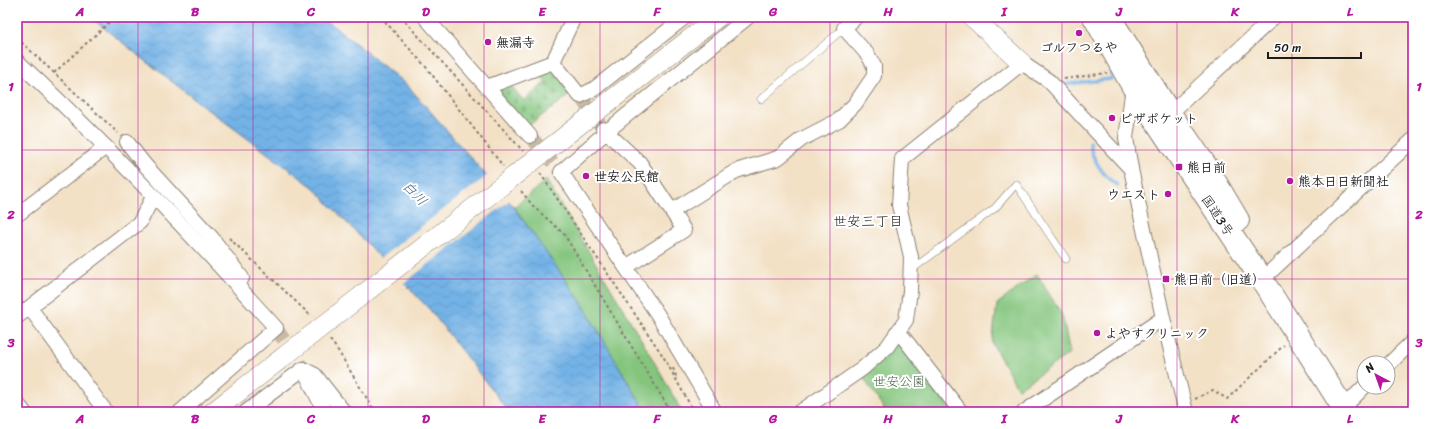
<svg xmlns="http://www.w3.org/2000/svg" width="1430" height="429" viewBox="0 0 1430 429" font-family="Sriracha,'Klee One',sans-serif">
<defs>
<pattern id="cemetery-stones" width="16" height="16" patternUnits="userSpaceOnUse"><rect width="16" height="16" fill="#84c57d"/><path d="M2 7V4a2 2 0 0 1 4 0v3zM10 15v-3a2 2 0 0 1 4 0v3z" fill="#71a96b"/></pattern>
<pattern id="water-waves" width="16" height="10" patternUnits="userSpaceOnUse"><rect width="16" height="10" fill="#73b2e6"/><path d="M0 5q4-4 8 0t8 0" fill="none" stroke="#6398c5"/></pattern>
</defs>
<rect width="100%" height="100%" fill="#fff"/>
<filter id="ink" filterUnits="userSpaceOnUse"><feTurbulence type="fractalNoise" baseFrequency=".025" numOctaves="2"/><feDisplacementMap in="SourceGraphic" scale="8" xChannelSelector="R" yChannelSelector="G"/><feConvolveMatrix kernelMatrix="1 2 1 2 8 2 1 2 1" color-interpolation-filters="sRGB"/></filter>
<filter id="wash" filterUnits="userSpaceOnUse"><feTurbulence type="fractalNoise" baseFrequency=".012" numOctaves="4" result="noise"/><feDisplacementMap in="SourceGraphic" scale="16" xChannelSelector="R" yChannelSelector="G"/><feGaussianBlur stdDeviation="0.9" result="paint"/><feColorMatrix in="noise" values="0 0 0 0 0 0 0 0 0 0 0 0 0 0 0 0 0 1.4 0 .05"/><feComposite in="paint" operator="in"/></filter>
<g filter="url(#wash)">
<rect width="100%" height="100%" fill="#f3e1c6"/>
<!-- green -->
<g fill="#84c57d" stroke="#50704c">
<path d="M546 180 647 349 682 412H643L581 302 514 207Z"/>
<path d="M1037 274 1062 315 1070 353 1018 389 992 343 997 304Z"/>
<path d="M895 341 903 342 940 389 949 412H886L859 371Z"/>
</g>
<!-- cemetery -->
<path fill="url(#cemetery-stones)" stroke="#50704c" d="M553 62 575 91 524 129 487 87 506 80 524 101 546 82 536 69Z"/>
<!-- water -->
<path fill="url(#water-waves)" stroke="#486781" d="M90 17H323L408 86 514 207 581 302 646 412H509L430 310 313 187 198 102Z"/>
<!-- pier -->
<path fill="#f3e1c6" d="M488 175 510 200 403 284 379 259Z"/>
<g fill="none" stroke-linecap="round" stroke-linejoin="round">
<!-- stream -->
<g stroke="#73b2e6" stroke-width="3.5">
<path d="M1111 75 1112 69"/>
<path d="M1058 85 1111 79"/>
<path d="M1090 142C1090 157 1104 177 1117 185"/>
</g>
</g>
</g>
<g filter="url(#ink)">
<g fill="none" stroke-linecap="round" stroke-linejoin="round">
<!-- street-tunnel -->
<g stroke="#c8baa4" stroke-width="14" stroke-dasharray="14 7" stroke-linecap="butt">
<path d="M580 96 603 129"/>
<path d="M530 136 561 172"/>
<path d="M276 328 303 369"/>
</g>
<defs>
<g id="lane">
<path d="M761 99 844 28"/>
<path d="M911 270 995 208 1016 184 1066 259"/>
</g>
<g id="street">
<path d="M425 17 530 136"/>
<path d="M574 17 553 62 580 96 594 89 685 17"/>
<path d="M17 61C108 145 193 236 276 328"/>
<path d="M1134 86 1133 87 1126 138 1131 169 1163 318 1186 412"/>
<path d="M487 87 553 62"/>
<path d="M1164 119 1274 17"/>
<path d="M603 129 640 163 684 230 626 267"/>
<path d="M127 142 144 164 212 238 242 278"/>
<path d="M672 211 736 171 778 158 802 139 839 120 855 104 874 76V66L868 55 844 28 856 17"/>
<path d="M17 215 106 147"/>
<path d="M1270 272 1413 140"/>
<path d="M30 308 106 412"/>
<path d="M17 317 140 222 153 197"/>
<path d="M896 333 903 337 961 412"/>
<path d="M1388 365 1413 341"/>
<path d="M303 369 315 375 344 412"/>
<path d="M306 374 325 412"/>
<path d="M1352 399 1364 387"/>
<path d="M17 403 24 412"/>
<path d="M180 412 276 328"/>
<path d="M246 412 303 369"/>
<path d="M715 412 658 315 561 172 606 132 748 17"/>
<path d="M800 412 862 369 887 347 906 320 910 291 911 257 899 205 902 159 1022 63 1049 81 1131 169"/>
<path d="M1024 412 1163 318"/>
</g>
<g id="secondary">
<path d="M972 17 1022 63"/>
<path d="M547 150 718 17"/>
<path d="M213 412 282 358"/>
</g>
<g id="highway">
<path d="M1094 17 1133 87 1264 283 1346 412"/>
<path d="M1110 18 1171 115 1206 166 1238 220"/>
</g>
</defs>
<!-- lane casing -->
<use href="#lane" stroke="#887e71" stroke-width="8"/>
<!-- street casing -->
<use href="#street" stroke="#887e71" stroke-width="16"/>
<!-- secondary casing -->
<use href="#secondary" stroke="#887e71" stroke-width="20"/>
<!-- highway casing -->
<use href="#highway" stroke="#887e71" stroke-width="24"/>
<!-- path -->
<g stroke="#887e71" stroke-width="2" stroke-dasharray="3 3" stroke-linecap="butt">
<path d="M381 17 426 67 503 166"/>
<path d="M401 17 523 151"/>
<path d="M17 38 118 133"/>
<path d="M54 73 115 17"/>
<path d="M1064 79 1107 73"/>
<path d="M540 173 663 356 694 412"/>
<path d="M521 191 534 207 564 234 671 412"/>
<path d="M229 238 311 316"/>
<path d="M330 340 337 349 375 412"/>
<path d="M673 368 677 379"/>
<path d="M1195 399 1213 390 1227 399 1284 345"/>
</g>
<!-- lane -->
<use href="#lane" stroke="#fff" stroke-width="7"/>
<!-- street -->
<use href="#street" stroke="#fff" stroke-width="14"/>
<!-- secondary -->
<use href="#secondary" stroke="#fff" stroke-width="19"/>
<!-- highway -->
<use href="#highway" stroke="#fff" stroke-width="22"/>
<defs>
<path id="secondary-bridge" d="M282 358 547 150"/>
</defs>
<!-- secondary-bridge casing -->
<use href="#secondary-bridge" stroke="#887e71" stroke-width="20" stroke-linecap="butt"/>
<!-- secondary-bridge -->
<use href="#secondary-bridge" stroke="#fff" stroke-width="19"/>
</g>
</g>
<!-- grid -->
<path fill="none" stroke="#b5179e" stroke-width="1" stroke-opacity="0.55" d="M138 17V412M253 17V412M368 17V412M484 17V412M600 17V412M715 17V412M830 17V412M946 17V412M1062 17V412M1177 17V412M1292 17V412M17 150H1413M17 279H1413"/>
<!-- markers -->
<g fill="#b5179e" stroke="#fff" stroke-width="1.5">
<circle cx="1079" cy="33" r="4"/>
<circle cx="488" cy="42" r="4"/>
<circle cx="1112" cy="118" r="4"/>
<rect x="1175" y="163" width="8" height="8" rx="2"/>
<circle cx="586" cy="176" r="4"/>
<circle cx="1290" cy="181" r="4"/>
<circle cx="1168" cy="194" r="4"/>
<rect x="1162" y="275" width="8" height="8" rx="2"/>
<circle cx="1097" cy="333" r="4"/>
</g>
<g text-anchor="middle" stroke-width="4" stroke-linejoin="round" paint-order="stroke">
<!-- poi labels -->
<g font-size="13" font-weight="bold" fill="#1c1c1c" stroke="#fff" text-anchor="start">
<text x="496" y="47">無漏寺</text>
<text x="1079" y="52" text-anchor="middle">ゴルフつるや</text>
<text x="1120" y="123">ピザポケット</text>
<text x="1187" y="172">熊日前</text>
<text x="594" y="181">世安公民館</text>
<text x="1298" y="186">熊本日日新聞社</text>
<text x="1160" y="199" text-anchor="end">ウエスト</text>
<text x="1174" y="284">熊日前（旧道）</text>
<text x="1105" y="338">よやすクリニック</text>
</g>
<!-- street labels -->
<g font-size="13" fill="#1c1c1c" stroke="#fff">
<text transform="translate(1218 215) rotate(56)" y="5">国道3号</text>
</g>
<!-- park labels -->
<g font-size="13" fill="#466043" stroke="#fff">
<text x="899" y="386">世安公園</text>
</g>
<!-- water labels -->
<g font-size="14" font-style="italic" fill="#436077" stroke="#fff">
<text transform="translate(415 193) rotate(46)" y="5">白川</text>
</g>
<!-- neighbourhood labels -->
<g font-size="14" fill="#1c1c1c" stroke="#fff">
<text x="868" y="226">世安三丁目</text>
</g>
</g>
<!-- margin -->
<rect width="1430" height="429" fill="none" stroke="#fff" stroke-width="44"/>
<!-- north arrow -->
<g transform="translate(1376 375) rotate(319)"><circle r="19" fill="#ffffff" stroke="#a4a4a4"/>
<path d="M0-3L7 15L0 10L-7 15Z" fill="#b5179e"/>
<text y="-6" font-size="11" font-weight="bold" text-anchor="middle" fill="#1c1c1c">N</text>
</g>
<!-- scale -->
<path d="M1268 52v6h93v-6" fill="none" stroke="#1c1c1c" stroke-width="2"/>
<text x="1274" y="52" font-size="12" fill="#1c1c1c" stroke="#ffffff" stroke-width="3" paint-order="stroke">50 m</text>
<rect x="22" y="22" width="1386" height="385" fill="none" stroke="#b5179e" stroke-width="1.5"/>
<g font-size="13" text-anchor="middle" font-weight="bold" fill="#b5179e">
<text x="80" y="16">A</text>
<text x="195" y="16">B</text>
<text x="311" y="16">C</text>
<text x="426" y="16">D</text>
<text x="542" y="16">E</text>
<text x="657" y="16">F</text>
<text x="773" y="16">G</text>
<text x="888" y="16">H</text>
<text x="1004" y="16">I</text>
<text x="1119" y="16">J</text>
<text x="1235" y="16">K</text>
<text x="1350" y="16">L</text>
<text x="11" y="91">1</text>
<text x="1419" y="91">1</text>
<text x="11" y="219">2</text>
<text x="1419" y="219">2</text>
<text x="11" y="347">3</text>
<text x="1419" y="347">3</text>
<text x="80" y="423">A</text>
<text x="195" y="423">B</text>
<text x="311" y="423">C</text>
<text x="426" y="423">D</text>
<text x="542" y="423">E</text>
<text x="657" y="423">F</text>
<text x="773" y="423">G</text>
<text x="888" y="423">H</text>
<text x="1004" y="423">I</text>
<text x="1119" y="423">J</text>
<text x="1235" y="423">K</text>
<text x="1350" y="423">L</text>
</g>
</svg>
